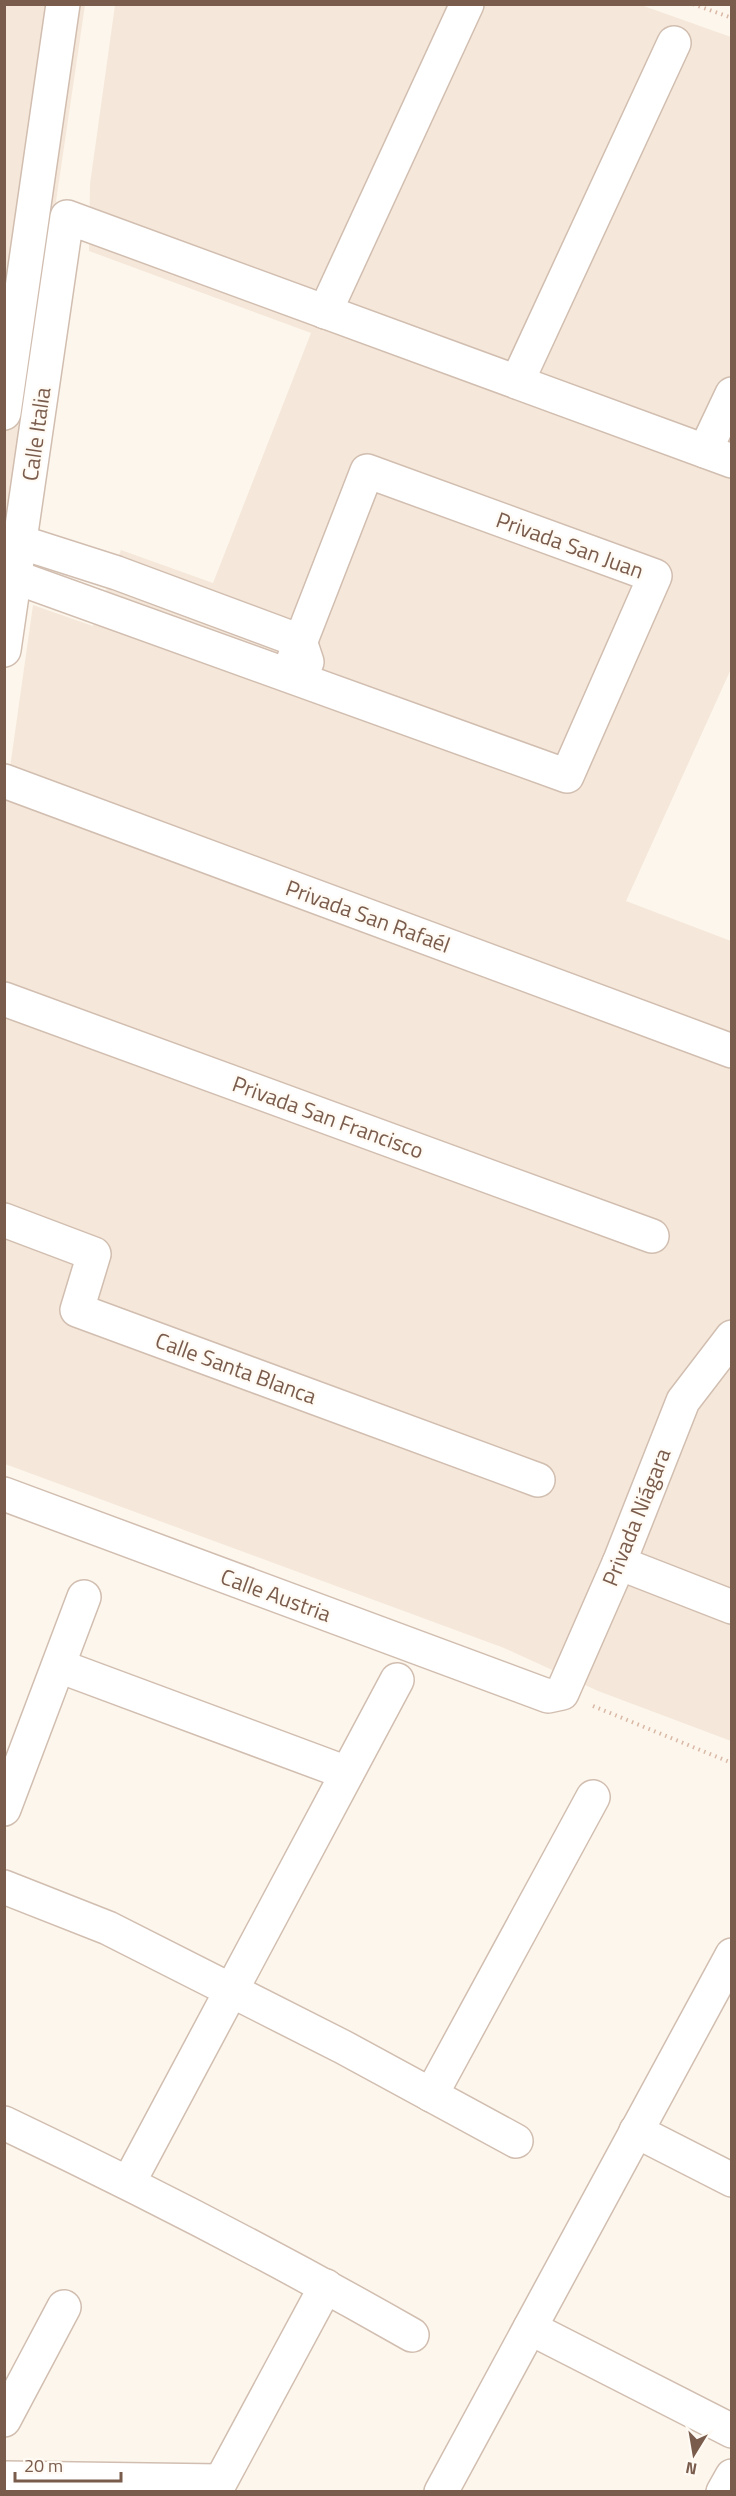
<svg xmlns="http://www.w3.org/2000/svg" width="736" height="2496" viewBox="0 0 736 2496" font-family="'Titillium Web',sans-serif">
<rect width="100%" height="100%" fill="#fdf6ec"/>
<!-- residential -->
<g fill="#f5e8da">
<path d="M5 5H85L5 547Z"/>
<path d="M115 5H641L731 37V669L626 901 731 941V1741L598 1691 504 1648 5 1464 4 810 33 605 93 626 121 550 213 583 311 333 89 251 90 184Z"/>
</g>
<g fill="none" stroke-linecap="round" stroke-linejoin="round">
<defs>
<g id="minor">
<path d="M325 312 467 4"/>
<path d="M517 382 674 43"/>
<path d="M4 413 63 4"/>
<path d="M705 451 732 394"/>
<path d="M20 542 117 573 300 641 307 662"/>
<path d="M15 577 567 776 655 576 367 471 288 674"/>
<path d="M4 650 67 217 732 461"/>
<path d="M4 781 732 1051"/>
<path d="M4 999 652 1236"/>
<path d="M4 1220 94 1254 77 1310 538 1480"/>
<path d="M4 1494 548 1696 562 1693 619 1563 683 1401 732 1337"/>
<path d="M619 1563 732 1607"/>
<path d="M59 1666 347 1773"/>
<path d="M4 1809 84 1597"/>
<path d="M4 1887 108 1928 343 2047 516 2141"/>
<path d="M431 2095 593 1797"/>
<path d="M4 2123C143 2189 279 2259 412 2335"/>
<path d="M636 2131 732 2180"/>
<path d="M129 2182 397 1680"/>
<path d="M530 2328 732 2431"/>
<path d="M4 2420 64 2307"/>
<path d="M4 2478 220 2481"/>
<path d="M215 2492 326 2286"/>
<path d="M441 2492 732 1955"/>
<path d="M723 2492 732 2476"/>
</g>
</defs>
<!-- minor casing -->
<use href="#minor" stroke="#d1beb0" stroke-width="36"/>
<!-- path -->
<g stroke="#d9b8a5" stroke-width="4" stroke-dasharray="1.5 4.5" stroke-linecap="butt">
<path d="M693 4 732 18"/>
<path d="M593 1706 732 1763"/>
</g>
<!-- minor -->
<use href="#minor" stroke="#fff" stroke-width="33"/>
</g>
<g text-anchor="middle" stroke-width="4.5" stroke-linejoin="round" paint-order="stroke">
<!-- street labels -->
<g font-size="22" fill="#7a5c4d" stroke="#fffaf3">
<text transform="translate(36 434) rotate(-82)" y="8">Calle Italia</text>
<text transform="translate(570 545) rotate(20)" y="8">Privada San Juan</text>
<text transform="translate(368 916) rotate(20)" y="8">Privada San Rafaél</text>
<text transform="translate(328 1117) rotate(20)" y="8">Privada San Francisco</text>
<text transform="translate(236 1368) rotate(20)" y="8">Calle Santa Blanca</text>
<text transform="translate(636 1517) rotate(-68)" y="8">Privada Niágara</text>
<text transform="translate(276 1595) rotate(20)" y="8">Calle Austria</text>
</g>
</g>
<!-- border -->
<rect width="736" height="2496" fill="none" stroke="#7a5c4d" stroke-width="12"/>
<!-- north arrow -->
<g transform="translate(694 2454) rotate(191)" stroke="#fffaf3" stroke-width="4.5" paint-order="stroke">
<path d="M0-4.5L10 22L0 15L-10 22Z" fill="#7a5c4d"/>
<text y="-9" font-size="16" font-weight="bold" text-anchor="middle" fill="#7a5c4d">N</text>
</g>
<!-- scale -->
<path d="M15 2472v9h106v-9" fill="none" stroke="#7a5c4d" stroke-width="3"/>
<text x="24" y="2472" font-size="18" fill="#7a5c4d" stroke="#fffaf3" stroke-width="4.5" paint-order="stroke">20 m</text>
</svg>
